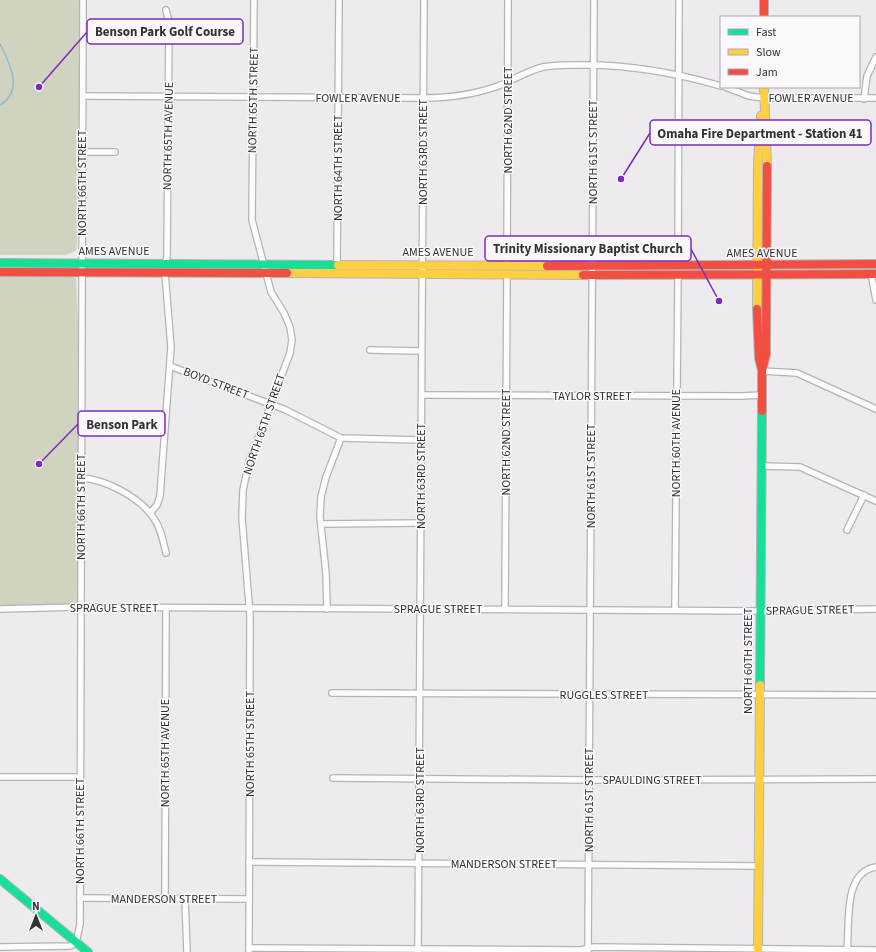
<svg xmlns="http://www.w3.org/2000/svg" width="876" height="952" viewBox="0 0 876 952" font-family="'Source Sans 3',sans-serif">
<rect width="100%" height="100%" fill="#edebee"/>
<!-- green -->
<g fill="#d0d3c0">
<path d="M0 0H79V225L76 251 65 255H0Z"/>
<path d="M0 277H74L76 279 78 324V605H0Z"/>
</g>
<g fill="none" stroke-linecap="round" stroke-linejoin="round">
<!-- stream -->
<path stroke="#90bbcd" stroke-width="1.5" d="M0 44C10 63 24 91 0 105"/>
<defs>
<g id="street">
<path d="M725 87 749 96 764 98H876"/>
<path d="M83 96 423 98C450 98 473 95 498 86 513 80 527 71 543 67 557 64 572 65 586 65 633 65 676 73 721 86"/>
<path d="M864 99 867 76 876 57"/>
<path d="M83 152H115"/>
<path d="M165 263 167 257 169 22 166 10"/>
<path d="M337 264 339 0"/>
<path d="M507 265 508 0"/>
<path d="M678 266 679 0"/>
<path d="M871 273 876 300"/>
<path d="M370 350 421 351"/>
<path d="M170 366 286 410 341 438 421 440"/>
<path d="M762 371 797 373 876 409"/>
<path d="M422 395 741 396 762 395"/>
<path d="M761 466 800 467 876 501"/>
<path d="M81 478C105 479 139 497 153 517 161 528 163 541 166 553"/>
<path d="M150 513 157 505 160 496 171 347 165 273"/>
<path d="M321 524 421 523"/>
<path d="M847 530 864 495"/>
<path d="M0 609 81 607 760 611 876 609"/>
<path d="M327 609 326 573 320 517 321 497 326 477 341 438"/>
<path d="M505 609 507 274"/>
<path d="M675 610 678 275"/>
<path d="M332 693 876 695"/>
<path d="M0 777H80"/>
<path d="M333 778 589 780 876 779"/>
<path d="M249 862 759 866"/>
<path d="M80 898 249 899"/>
<path d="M165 899 166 608"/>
<path d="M185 899 187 952"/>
<path d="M0 947 70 946 76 943 80 924 83 0"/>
<path d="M249 948 581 950 594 947 876 950"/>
<path d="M249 952 250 616 242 518 243 490 249 462 290 353 292 340 290 327 284 313 271 292 252 220 254 0"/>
<path d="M418 952 424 0"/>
<path d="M588 952 594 0"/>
<path d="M847 952C850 926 842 872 876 867"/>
</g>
<g id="fast">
<path d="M0 263 338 265"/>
<path d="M760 685 762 411"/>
<path d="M0 879 88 952"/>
</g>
<g id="slow">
<path d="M764 87 767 166"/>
<path d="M338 265 547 266"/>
<path d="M287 273 583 275"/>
<path d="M757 309 758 163 761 116"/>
<path d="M758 952 760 685"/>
</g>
<g id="jam">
<path d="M764 0V17"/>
<path d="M547 266 876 264"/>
<path d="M0 272 287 273"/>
<path d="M583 275 876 274"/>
<path d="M757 309 759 358 762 370"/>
<path d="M762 411V371L766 354 767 166"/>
</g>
</defs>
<!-- street casing -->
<use href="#street" stroke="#b5b3b6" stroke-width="8"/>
<!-- fast casing -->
<use href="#fast" stroke="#b5b3b6" stroke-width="10"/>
<!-- slow casing -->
<use href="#slow" stroke="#b5b3b6" stroke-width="10"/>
<!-- jam casing -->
<use href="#jam" stroke="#b5b3b6" stroke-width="10"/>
<!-- street -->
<use href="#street" stroke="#fcfcfc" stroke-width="5.5"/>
<!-- fast -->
<use href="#fast" stroke="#16e098" stroke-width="8"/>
<!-- slow -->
<use href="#slow" stroke="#ffcf43" stroke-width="8"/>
<!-- jam -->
<use href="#jam" stroke="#f24e42" stroke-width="8"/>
</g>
<g text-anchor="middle" stroke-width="3" stroke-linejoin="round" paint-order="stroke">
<!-- street labels -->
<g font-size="12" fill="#333234" stroke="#fbf7fd">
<text x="358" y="102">FOWLER AVENUE</text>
<text x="811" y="102">FOWLER AVENUE</text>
<text transform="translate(253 100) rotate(-89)" y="4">NORTH 65TH STREET</text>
<text transform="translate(508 120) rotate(-90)" y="4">NORTH 62ND STREET</text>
<text transform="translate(168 136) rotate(-89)" y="4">NORTH 65TH AVENUE</text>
<text transform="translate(423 152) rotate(-90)" y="4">NORTH 63RD STREET</text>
<text transform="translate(593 152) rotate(-90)" y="4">NORTH 61ST STREET</text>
<text transform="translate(338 168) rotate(-90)" y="4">NORTH 64TH STREET</text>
<text transform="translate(82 183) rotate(-90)" y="4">NORTH 66TH STREET</text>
<text x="114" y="255">AMES AVENUE</text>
<text x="438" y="256">AMES AVENUE</text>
<text x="762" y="257">AMES AVENUE</text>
<text transform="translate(216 383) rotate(21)" y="4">BOYD STREET</text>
<text x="592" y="400">TAYLOR STREET</text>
<text transform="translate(264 424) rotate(-71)" y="4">NORTH 65TH STREET</text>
<text transform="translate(506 442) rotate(-90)" y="4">NORTH 62ND STREET</text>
<text transform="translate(676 443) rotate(-90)" y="4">NORTH 60TH AVENUE</text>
<text transform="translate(421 476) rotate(-90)" y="4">NORTH 63RD STREET</text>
<text transform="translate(591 476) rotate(-90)" y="4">NORTH 61ST STREET</text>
<text transform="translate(81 507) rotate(-90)" y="4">NORTH 66TH STREET</text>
<text x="114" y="612">SPRAGUE STREET</text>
<text x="438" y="613">SPRAGUE STREET</text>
<text transform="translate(810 610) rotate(-1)" y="4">SPRAGUE STREET</text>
<text transform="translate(748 661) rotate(-90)" y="4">NORTH 60TH STREET</text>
<text x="604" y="699">RUGGLES STREET</text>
<text transform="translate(250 744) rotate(-90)" y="4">NORTH 65TH STREET</text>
<text transform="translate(165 753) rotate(-90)" y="4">NORTH 65TH AVENUE</text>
<text x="652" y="784">SPAULDING STREET</text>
<text transform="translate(420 800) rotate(-90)" y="4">NORTH 63RD STREET</text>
<text transform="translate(589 800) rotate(-90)" y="4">NORTH 61ST STREET</text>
<text transform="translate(80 831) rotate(-90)" y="4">NORTH 66TH STREET</text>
<text x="504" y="868">MANDERSON STREET</text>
<text x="164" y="903">MANDERSON STREET</text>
</g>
</g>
<!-- callouts -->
<path fill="none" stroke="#7b2cbf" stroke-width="1.5" d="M39 87L87 32M621 179L650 133M719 301L691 249M39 464L78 424"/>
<g fill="#7b2cbf" stroke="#fbf7fd" stroke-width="1.5">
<circle cx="39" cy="87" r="4"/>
<circle cx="621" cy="179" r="4"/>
<circle cx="719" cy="301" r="4"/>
<circle cx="39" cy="464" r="4"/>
</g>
<g fill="#fbf7fd" stroke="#7b2cbf" stroke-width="1.5">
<rect x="87" y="19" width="156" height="25" rx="4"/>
<rect x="650" y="120" width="221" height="25" rx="4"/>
<rect x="485" y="236" width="206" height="25" rx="4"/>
<rect x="78" y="411" width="87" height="25" rx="4"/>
</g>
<g font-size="13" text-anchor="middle" font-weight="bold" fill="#333234">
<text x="165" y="36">Benson Park Golf Course</text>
<text x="760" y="138">Omaha Fire Department - Station 41</text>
<text x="588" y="253">Trinity Missionary Baptist Church</text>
<text x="122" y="429">Benson Park</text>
</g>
<!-- legend -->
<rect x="720" y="16" width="140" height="72" fill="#fbf7fd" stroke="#aba8ad"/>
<rect x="728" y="29" width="20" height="6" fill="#16e098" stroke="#aba8ad"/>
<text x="756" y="36" font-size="12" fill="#333234">Fast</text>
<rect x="728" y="49" width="20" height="6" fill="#ffcf43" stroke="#aba8ad"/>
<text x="756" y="56" font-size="12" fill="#333234">Slow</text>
<rect x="728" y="69" width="20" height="6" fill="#f24e42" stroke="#aba8ad"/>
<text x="756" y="76" font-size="12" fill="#333234">Jam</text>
<!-- north arrow -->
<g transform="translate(36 916)" stroke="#fbf7fd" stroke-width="3" paint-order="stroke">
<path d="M0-3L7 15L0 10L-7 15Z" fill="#333234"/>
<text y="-6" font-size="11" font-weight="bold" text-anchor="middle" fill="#333234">N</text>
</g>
</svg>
